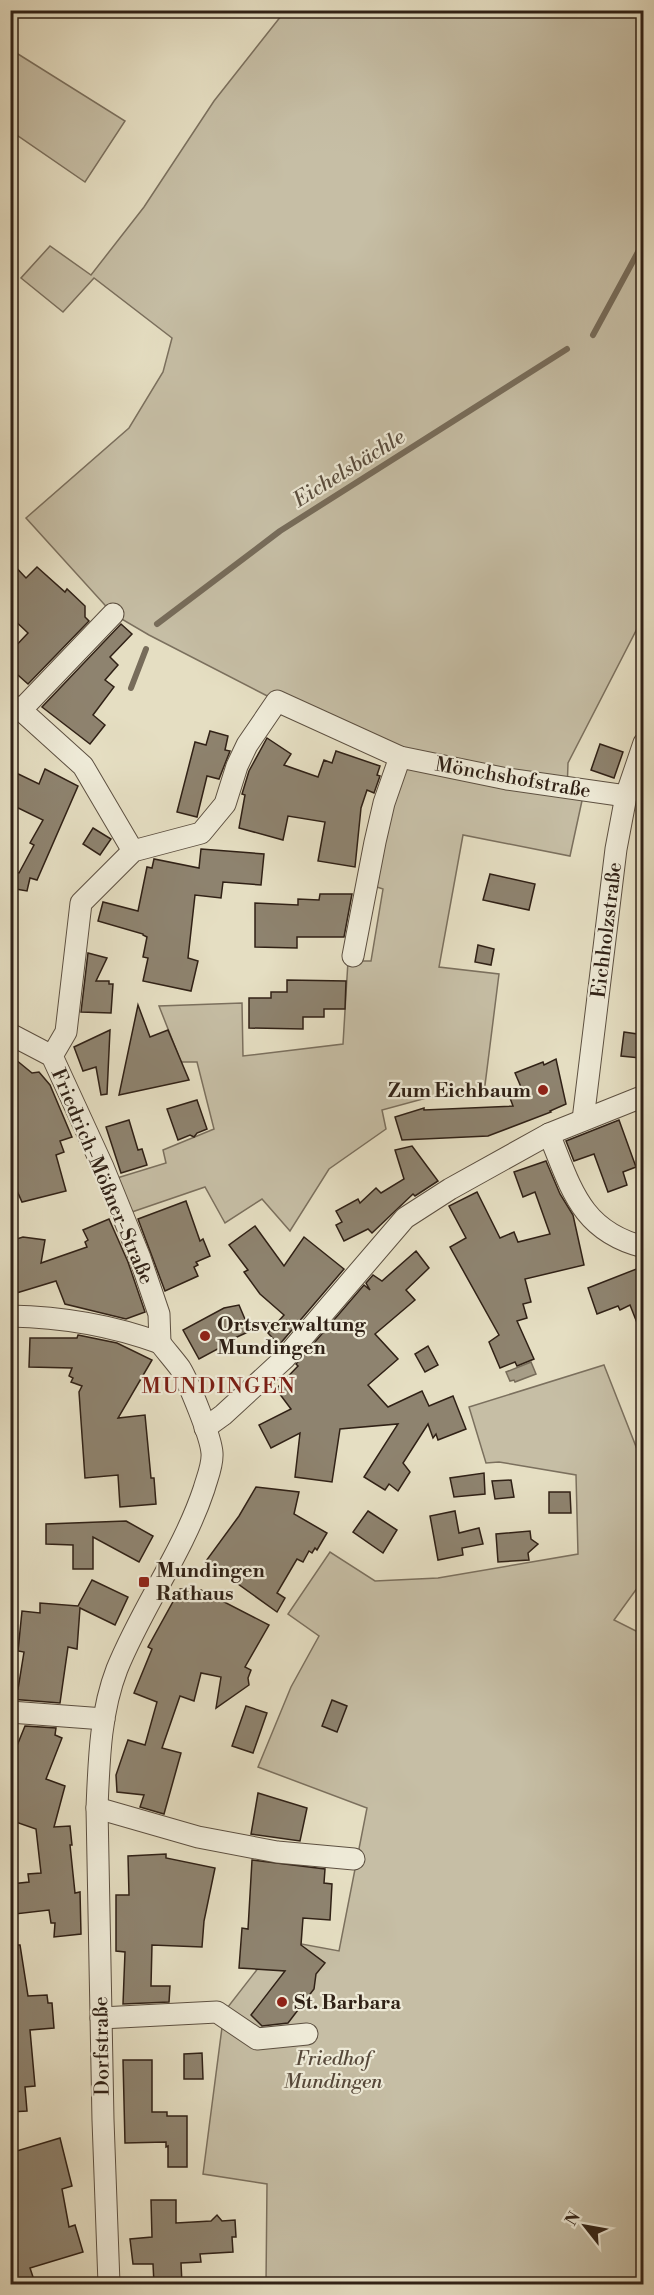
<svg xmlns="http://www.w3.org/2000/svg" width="654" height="2295" viewBox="0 0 654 2295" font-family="'Libre Bodoni',serif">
<rect width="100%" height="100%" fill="#e5dec2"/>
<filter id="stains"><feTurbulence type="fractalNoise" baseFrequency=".00333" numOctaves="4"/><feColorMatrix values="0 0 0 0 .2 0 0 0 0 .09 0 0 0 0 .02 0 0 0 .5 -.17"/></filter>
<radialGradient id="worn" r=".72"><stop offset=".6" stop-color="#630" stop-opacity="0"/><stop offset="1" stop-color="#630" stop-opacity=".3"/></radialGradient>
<!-- green -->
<g fill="#c6bea5" stroke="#7b705e" stroke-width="1.5">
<path d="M285 11H643V617L568 763 567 793 583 796 570 856 463 835 439 967 499 974 484 1093 430 1097 382 1110 386 1129 329 1169 290 1231 262 1199 225 1223 205 1187 129 1213 117 1178 166 1163 163 1150 214 1129 197 1062H181L159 1006 242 1003 243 1056 343 1044 348 961H371L383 889 371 885 406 758 277 701 149 635 113 614 26 518 129 428 163 372 172 338 94 278 63 312 21 278 50 246 91 275 144 207 214 101Z"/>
<path d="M10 49 125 121 85 182 11 131Z"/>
<path d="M604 1365 644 1467 643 1580 614 1620 644 1635 643 2284H266L267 2184 203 2174 224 2012 280 1940 339 1951 367 1808 258 1767 291 1687 319 1636 288 1614 330 1552 375 1581 438 1578 578 1554 576 1475 499 1462 486 1463 469 1407Z"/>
</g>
<!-- water -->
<path fill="#a79e88" stroke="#776c5a" stroke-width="1.5" d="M531 1362 536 1374 515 1382 514 1380 510 1381 506 1372Z"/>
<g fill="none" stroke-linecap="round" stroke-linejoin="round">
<!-- stream -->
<g stroke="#776c5a" stroke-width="6">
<path d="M593 335 644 241"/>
<path d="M157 624 280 531 567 349"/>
<path d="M131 688 146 649"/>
</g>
</g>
<!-- building -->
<g fill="#8e836f" stroke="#302116" stroke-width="1.5">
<path d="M10 561 26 578 37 567 65 592 67 589 85 606V617L89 621 28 684 10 668V652L28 633 10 616Z"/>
<path d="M121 624 132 634 110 657 118 665 105 680 114 687 93 715 105 725 90 744 42 707Z"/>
<path d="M210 731 228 736 225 750 230 751 219 779 207 776 197 817 177 812 195 742 206 745Z"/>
<path d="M267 738 291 754 284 765 318 777 324 760 332 763 336 751 380 766 377 775 380 776 374 793 367 790 361 808 355 867 318 861 325 822 288 816 283 840 239 828 245 795 242 794 249 771Z"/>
<path d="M600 744 623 752 614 778 591 770Z"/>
<path d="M45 769 78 786 37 880 30 878 27 891 10 888V871L19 873 34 845 30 843 43 820 10 804V770L39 784Z"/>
<path d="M93 828 111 839 100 855 83 844Z"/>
<path d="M201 849 264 854 261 885 223 882 221 898 195 895 188 958 198 961 191 991 143 981 148 958 143 957 147 937 143 935V934L98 921 103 902 138 911 147 867 152 868 154 859 199 868Z"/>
<path d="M490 874 535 884 529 910 483 900Z"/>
<path d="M320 894H352L344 937H297V948L255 947V903L298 905V899L319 900Z"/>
<path d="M478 945 494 949 491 965 475 962Z"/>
<path d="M88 953 107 958 96 981H109V984H113L111 1013 81 1012Z"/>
<path d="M287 980 346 981 345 1009H324V1017H303V1029L249 1028V998H271V992H287Z"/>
<path d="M138 1005 150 1037 168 1030 189 1080 119 1095Z"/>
<path d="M110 1030 107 1094 101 1095 96 1067 83 1071 74 1047Z"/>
<path d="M624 1032 644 1035V1053H640V1058L621 1056Z"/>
<path d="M10 1055 32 1073 39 1072 50 1085 72 1137 60 1141 64 1152 56 1155 66 1191 22 1202 10 1175Z"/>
<path d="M556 1059 566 1104 550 1111 551 1112 488 1136 402 1140 395 1117 424 1108V1110L513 1106 510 1098 513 1096 511 1092 521 1087 515 1073 543 1062 544 1065Z"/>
<path d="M197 1100 207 1129 197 1133 194 1137 190 1135 178 1140 167 1109Z"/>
<path d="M129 1120 138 1150 142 1149 147 1165 121 1173 106 1127Z"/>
<path d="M619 1120 636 1167 623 1172 627 1185 608 1192 594 1154 574 1161 566 1141Z"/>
<path d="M412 1146 438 1181 415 1196 413 1194 372 1233 368 1229 344 1241 336 1225 342 1222 336 1211 358 1199 360 1203 376 1188 381 1193 404 1179 395 1150Z"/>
<path d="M546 1161 560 1194 573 1215 584 1265 525 1279 531 1302 523 1304 527 1318 517 1321 534 1359 517 1366 515 1362 500 1368 489 1342 499 1335 450 1247 466 1238 449 1206 477 1192 500 1238 514 1232 518 1242 550 1234 535 1192 523 1197 514 1172Z"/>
<path d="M186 1201 200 1241 203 1239 210 1256 196 1262 198 1265 194 1267 198 1276 165 1291 138 1219Z"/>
<path d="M109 1219 128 1262 145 1312 126 1319 65 1304 56 1281 10 1295V1241L23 1237 45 1240 41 1263 87 1247 85 1242 88 1240 83 1230Z"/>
<path d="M255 1226 284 1266 304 1237 344 1269 279 1345 268 1333 284 1315 260 1294 244 1272 248 1270 229 1245Z"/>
<path d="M416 1251 429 1268 406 1290 415 1300 375 1334 398 1359 368 1385 388 1407 422 1391 429 1406 453 1396 466 1429 438 1440 436 1434 433 1438 428 1424 403 1463 410 1472 398 1491 389 1484 385 1490 364 1477 398 1424 340 1429 332 1482 295 1477 300 1433 271 1448 259 1425 291 1409 276 1389 298 1366 296 1364 364 1285 370 1290 366 1283 373 1275 382 1281Z"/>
<path d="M644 1266V1337L643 1338 630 1305 620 1310 618 1306 597 1314 588 1288Z"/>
<path d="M239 1305 250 1331 226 1342 227 1344 199 1359 183 1330 224 1308Z"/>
<path d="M78 1335 117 1343 152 1360 118 1418 145 1415 151 1478H154L156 1504 120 1507 118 1475 85 1478 79 1392 82 1386 71 1382 73 1378 69 1376 72 1368 29 1367 30 1338H77Z"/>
<path d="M428 1346 438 1365 425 1372 415 1354Z"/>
<path d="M484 1473 485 1494 454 1497 450 1478Z"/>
<path d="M511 1480 514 1497 495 1499 492 1481Z"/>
<path d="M256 1487 299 1492 294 1514 327 1533 317 1550 315 1548 312 1553 309 1551 303 1562 297 1559 277 1593 285 1598 277 1612 206 1561 239 1516Z"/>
<path d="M549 1492H570L571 1513H549Z"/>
<path d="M368 1511 397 1530 383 1553 353 1532Z"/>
<path d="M455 1511 459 1533 479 1528 483 1544 462 1548 463 1555 438 1560 430 1516Z"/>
<path d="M126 1521 153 1536 139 1562 93 1537V1569H73V1545L46 1544V1524Z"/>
<path d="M530 1531 531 1539 538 1544 528 1553 529 1560 498 1562 496 1534Z"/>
<path d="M92 1580 128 1597 115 1625 80 1608 77 1649 68 1647 60 1703 10 1699V1687L18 1689 24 1652 18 1651 22 1611 40 1613V1603L78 1606Z"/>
<path d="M180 1589 201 1590 269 1625 245 1667 251 1670 248 1678 249 1685 216 1708 221 1677 201 1673 194 1701 180 1696 162 1748 181 1753 164 1814 140 1807 144 1795 117 1792 116 1775 128 1740 145 1745 157 1702 134 1693 152 1649 148 1647Z"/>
<path d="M332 1700 347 1706 337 1732 322 1726Z"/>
<path d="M246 1706 267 1713 253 1753 232 1746Z"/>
<path d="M25 1726 56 1728 55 1735 62 1738 46 1779 65 1786 54 1827 70 1826 72 1845H70L75 1893 80 1892 81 1934 54 1937 55 1923H51L49 1910 15 1914 11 1884 29 1882 28 1874 41 1873 36 1829 10 1820V1763Z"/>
<path d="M258 1793 307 1808 300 1841 251 1834Z"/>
<path d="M166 1854V1858L215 1868 204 1921 202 1947 152 1945 151 1986H170L169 2002 123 2004 125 1952 116 1951V1895H129L128 1856Z"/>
<path d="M252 1860 325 1869 324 1883 332 1884 330 1920 303 1918 301 1945 325 1963 316 1974 314 1989 288 2023 262 2026 251 2015 285 1971 239 1968 242 1928 248 1929Z"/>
<path d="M10 1945H20L28 1996 47 1995 48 2003H52L54 2028 30 2030 35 2086 25 2087 27 2111 10 2112Z"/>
<path d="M202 2053 203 2079H184V2054Z"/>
<path d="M123 2060H152V2112H167V2116H187V2167H168V2146L166 2147V2142L125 2143Z"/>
<path d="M60 2138 72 2186 62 2189 69 2227 75 2225 83 2252 30 2268 34 2280 21 2284H10V2265L16 2263 10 2244V2153Z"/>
<path d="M151 2200H176V2223L211 2221 217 2215 222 2221 235 2220 236 2237H232L233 2252 200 2254 201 2262 181 2263 182 2284H154L153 2264H133L130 2239 152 2237Z"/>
</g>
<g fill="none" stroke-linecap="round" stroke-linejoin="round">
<defs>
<g id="minor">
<path d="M10 704 21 710 83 766 133 851"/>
<path d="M21 710 113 614"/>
<path d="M353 956 375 842 384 803 400 757"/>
<path d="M10 1034 52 1056 103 1167 140 1258 159 1314 160 1343"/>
<path d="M52 1056 66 1032 81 903 133 851 201 833 225 804 237 766 247 745 277 701 400 757 507 779 626 796"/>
<path d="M583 1120 616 849 626 796 644 743"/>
<path d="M549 1134C571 1187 580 1231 644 1247"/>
<path d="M10 1316C63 1317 111 1325 160 1343"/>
<path d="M205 1428 223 1415 285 1358 405 1218 450 1189 549 1134 644 1096"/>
<path d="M10 1712 104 1719"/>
<path d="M97 1808 198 1837 277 1852 354 1859"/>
<path d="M101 2018 217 2012 257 2039 307 2034"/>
<path d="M109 2284 103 2120 97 1808C99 1761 100 1713 117 1669 142 1607 183 1552 204 1489 207 1478 213 1465 212 1453 211 1437 189 1383 180 1368 174 1360 167 1352 160 1343"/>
</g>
</defs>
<!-- minor casing -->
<use href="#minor" stroke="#5d5041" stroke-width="23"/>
<!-- minor -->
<use href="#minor" stroke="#eeead7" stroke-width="21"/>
</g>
<!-- markers -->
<g fill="#8f2418" stroke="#eeead7" stroke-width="2">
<circle cx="543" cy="1090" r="6"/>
<circle cx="205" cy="1336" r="6"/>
<rect x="138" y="1576" width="12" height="12" rx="3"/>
<circle cx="282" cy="2002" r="6"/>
</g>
<g text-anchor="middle" stroke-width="4.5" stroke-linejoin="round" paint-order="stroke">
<!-- street labels -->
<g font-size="20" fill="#302116" stroke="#eeead7">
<text transform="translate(513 777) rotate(10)" y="7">Mönchshofstraße</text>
<text transform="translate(606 930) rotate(-83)" y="7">Eichholzstraße</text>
<text transform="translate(103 1176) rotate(67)" y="7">Friedrich-Mößner-Straße</text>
<text transform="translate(101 2046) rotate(-91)" y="7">Dorfstraße</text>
</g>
<!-- poi labels -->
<g font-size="20" font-weight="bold" fill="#302116" stroke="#eeead7" text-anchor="start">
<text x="531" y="1097" text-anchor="end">Zum Eichbaum</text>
<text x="217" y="1331">Ortsverwaltung<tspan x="217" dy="23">Mundingen</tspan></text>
<text x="156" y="1577">Mundingen<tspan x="156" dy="23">Rathaus</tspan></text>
<text x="294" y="2009">St. Barbara</text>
</g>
<!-- park labels -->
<g font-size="20" font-style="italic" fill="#56483a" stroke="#eeead7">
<text x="333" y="2065">Friedhof<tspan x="333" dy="23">Mundingen</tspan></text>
</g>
<!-- water labels -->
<g font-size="21" font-style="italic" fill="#5a4d3e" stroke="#eeead7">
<text transform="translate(349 468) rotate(-32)" y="7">Eichelsbächle</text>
</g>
<!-- quarter labels -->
<g font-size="22" letter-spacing="1.5" fill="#7a1f14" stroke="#eeead7">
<text x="219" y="1393">MUNDINGEN</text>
</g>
</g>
<!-- margin -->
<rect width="654" height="2295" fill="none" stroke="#e5dec2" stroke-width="36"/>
<rect x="12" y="12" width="630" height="2271" fill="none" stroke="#302116" stroke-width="3"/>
<rect x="18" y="18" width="618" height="2259" fill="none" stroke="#302116" stroke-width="1.5"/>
<!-- north arrow -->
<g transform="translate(585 2226) rotate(301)" stroke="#eeead7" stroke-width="4.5" paint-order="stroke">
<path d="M0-4.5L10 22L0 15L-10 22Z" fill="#302116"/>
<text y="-9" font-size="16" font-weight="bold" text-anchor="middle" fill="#302116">N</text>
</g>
<rect width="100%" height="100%" filter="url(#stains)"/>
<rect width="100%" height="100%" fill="url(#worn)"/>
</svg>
